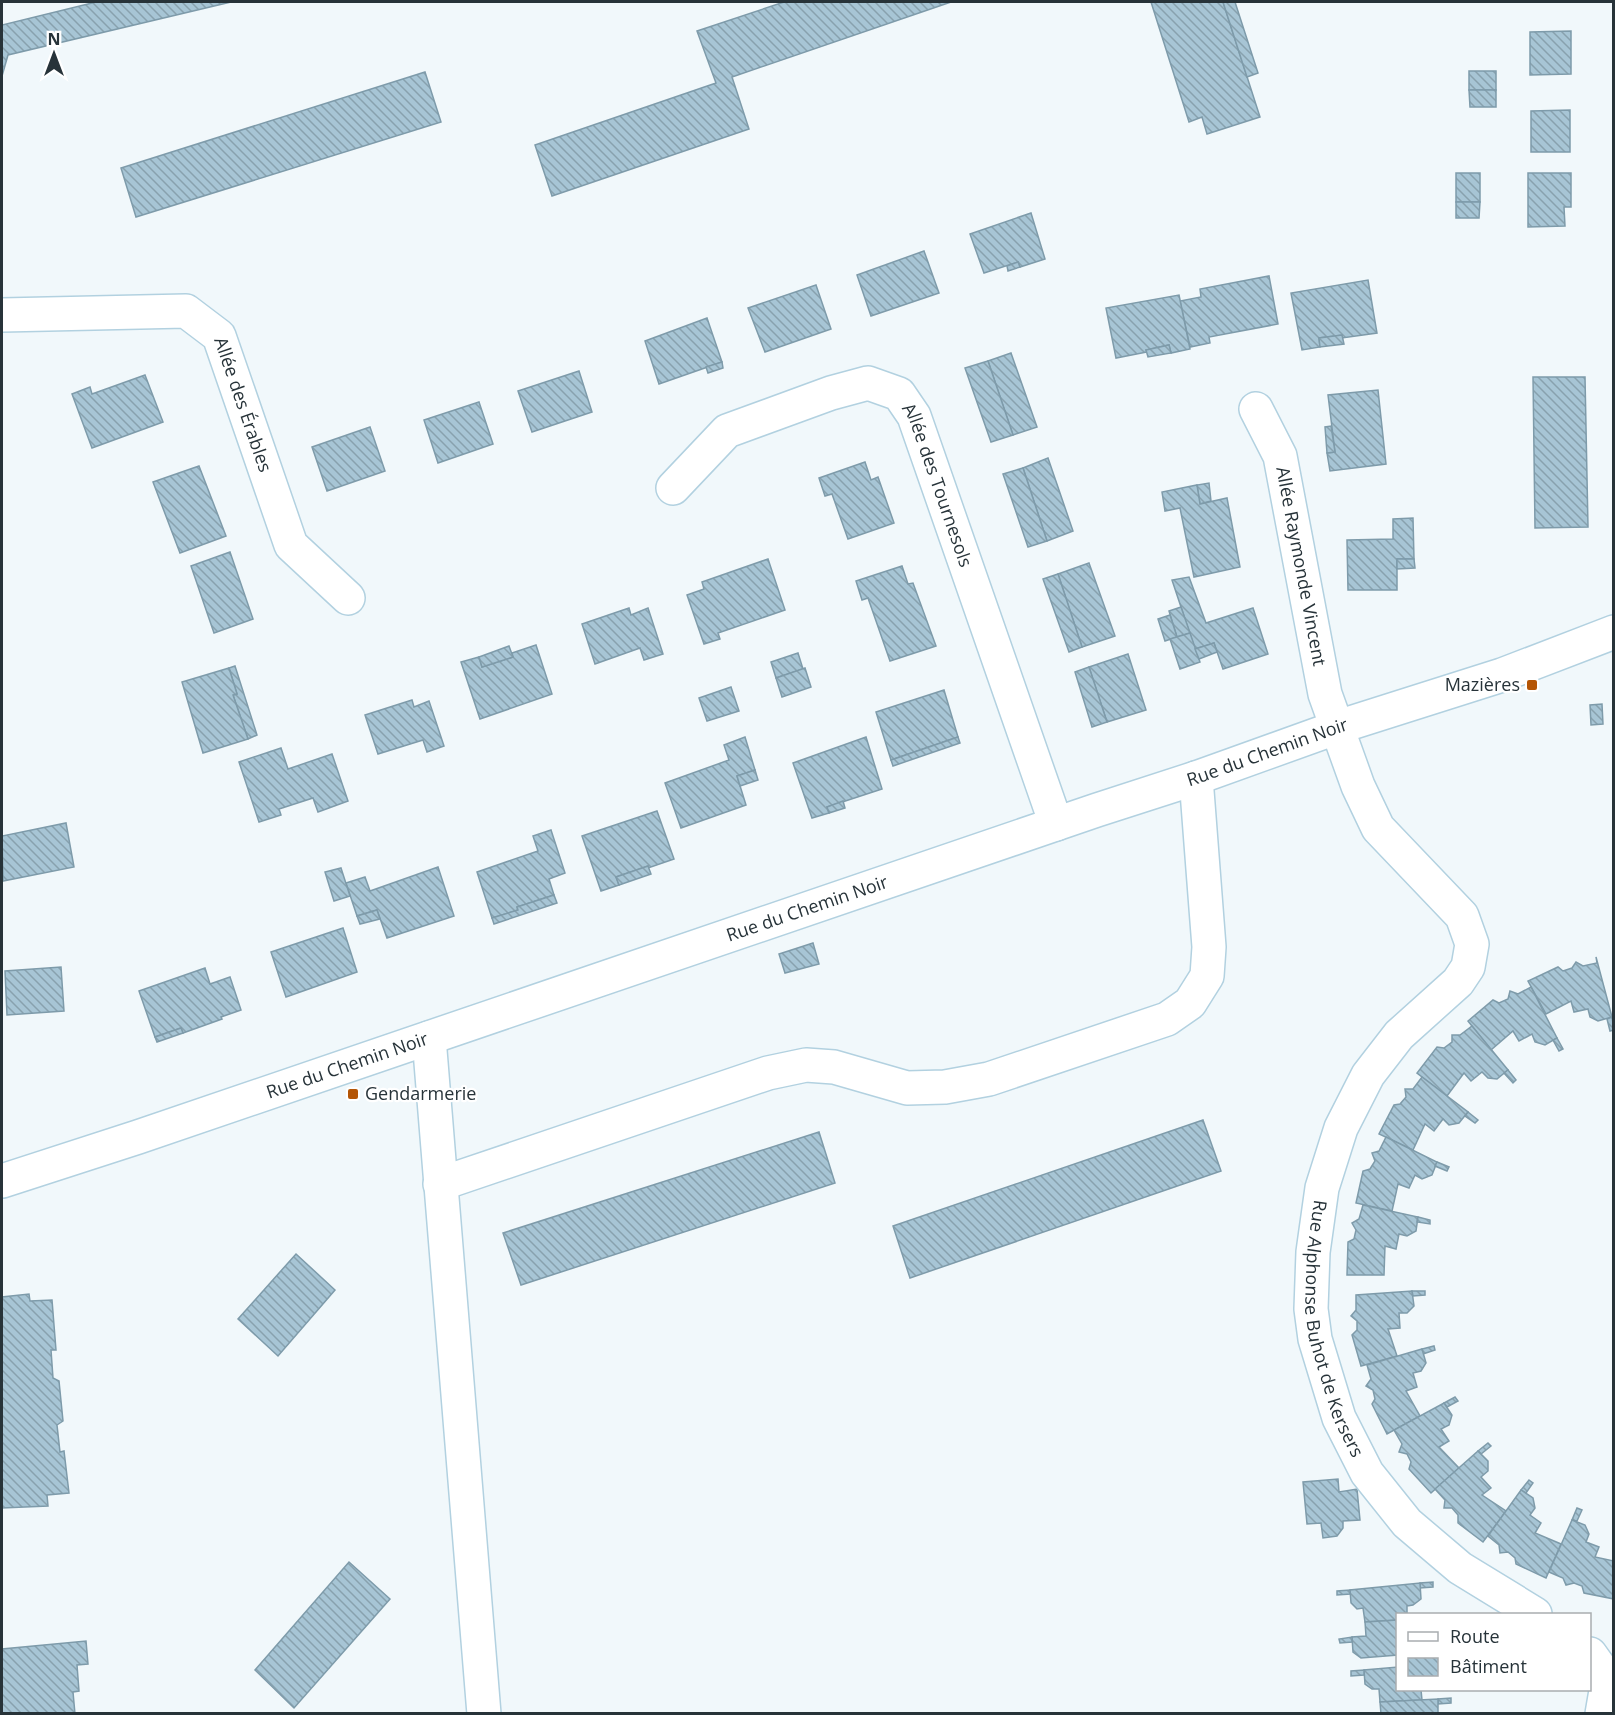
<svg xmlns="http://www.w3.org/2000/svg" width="1615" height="1715" viewBox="0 0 1615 1715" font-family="'Open Sans',sans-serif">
<defs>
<pattern id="building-back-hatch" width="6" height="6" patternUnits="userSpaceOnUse" patternTransform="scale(1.5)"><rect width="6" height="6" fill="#a7c5d5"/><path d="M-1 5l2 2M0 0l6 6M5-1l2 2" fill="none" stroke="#88a1ae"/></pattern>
</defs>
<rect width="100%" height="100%" fill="#f1f8fb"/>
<!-- building -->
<g fill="url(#building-back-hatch)" stroke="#7e9baa" stroke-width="1.5">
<path d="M96 2H231L8 55 2 76V25Z"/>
<path d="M784 2H951L732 77 749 129 552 196 535 145 716 83 697 31Z"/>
<path d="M1151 2H1223L1260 117 1207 134 1202 117 1189 122Z"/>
<path d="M1223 2H1235L1258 73 1247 77Z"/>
<path d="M1571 31V74L1530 75V32Z"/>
<rect x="1469" y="71" width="27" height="19"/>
<path d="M425 72 441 122 136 217 121 168Z"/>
<path d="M1469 90H1496V107H1470Z"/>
<path d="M1570 110V152H1531V111Z"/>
<rect x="1456" y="173" width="24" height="29"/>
<path d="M1528 173H1571V207H1564L1565 226 1528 227Z"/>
<path d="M1456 202H1480L1479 218H1456Z"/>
<path d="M1031 213 1045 259 1020 267 1018 262 984 273 970 234Z"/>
<path d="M924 251 939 293 871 316 857 275Z"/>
<path d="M1018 262 1020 267 1008 271 1007 266Z"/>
<path d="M1269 276 1278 324 1209 337 1210 343 1190 347 1180 301 1201 297 1200 289Z"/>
<path d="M1368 280 1377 333 1342 338V335L1319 338 1320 347 1302 350 1291 293Z"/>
<path d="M816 285 831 329 765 352 748 308Z"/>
<path d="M1179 295 1190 349 1171 353 1169 345 1146 350 1147 352 1116 358 1106 308Z"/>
<path d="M707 318 722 362 659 384 645 341Z"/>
<path d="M1342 335 1344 344 1320 347 1319 338Z"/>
<path d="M1169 345 1171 353 1148 357 1146 350Z"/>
<path d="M1011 353 1037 427 1013 435 988 361Z"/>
<path d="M988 361 1013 435 991 442 965 368Z"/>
<path d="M722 362 723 368 708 373 706 367Z"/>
<path d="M579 371 592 412 532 432 518 391Z"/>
<path d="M145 375 163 422 92 448 72 394 90 387 92 394Z"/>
<path d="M1533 377H1585L1588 527 1535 528Z"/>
<path d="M1378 390 1386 464 1330 471 1327 453 1335 452 1328 395Z"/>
<path d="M479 402 493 444 438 463 424 420Z"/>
<path d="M1331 426 1335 452 1327 453 1325 427Z"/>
<path d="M370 427 385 471 327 491 312 447Z"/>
<path d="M1048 458 1073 531 1047 541 1023 468Z"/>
<path d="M865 462 871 480 878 477 894 523 848 539 832 494 825 496 819 478Z"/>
<path d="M199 466 226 536 180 553 153 482Z"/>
<path d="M1023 468 1047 541 1028 547 1003 474Z"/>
<path d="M1209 483 1211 501 1200 504 1197 485Z"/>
<path d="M1197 485 1200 504 1227 498 1240 567 1194 577 1180 508 1165 511 1162 492Z"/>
<path d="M1413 518 1414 559H1397V590H1348L1347 540 1393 539V519Z"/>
<path d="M230 552 253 619 214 633 191 566Z"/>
<path d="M768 559 785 610 718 633 720 639 704 644 687 595 704 589 702 582Z"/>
<path d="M1397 559H1414L1415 568 1397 569Z"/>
<path d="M1089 563 1115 636 1082 647 1058 574Z"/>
<path d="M902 566 908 584 913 583 936 646 890 661 868 598 862 600 856 581Z"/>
<path d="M1058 574 1082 647 1069 652 1043 579Z"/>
<path d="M1189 577 1206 623 1253 608 1268 654 1223 669 1214 643 1195 649 1172 580Z"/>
<path d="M1181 607 1190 633 1177 637 1169 611Z"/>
<path d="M629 608 631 615 648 608 663 654 644 660 640 648 595 664 582 624Z"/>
<path d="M1170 615 1177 637 1165 641 1158 619Z"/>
<path d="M1190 633 1200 662 1180 669 1170 639Z"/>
<path d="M1214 643 1217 652 1199 659 1195 649Z"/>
<path d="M536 645 552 694 480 719 461 662 479 657 482 667 513 657 512 653Z"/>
<path d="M509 646 513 657 482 667 479 657Z"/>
<path d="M798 653 803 669 776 678 771 662Z"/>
<path d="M1128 654 1146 710 1107 722 1089 667Z"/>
<path d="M235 666 257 735 248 739 233 695 237 694 229 668Z"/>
<path d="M1089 667 1107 722 1092 727 1075 672Z"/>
<path d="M229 668 237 694 233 695 248 739 203 753 182 682Z"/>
<path d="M805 668 811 687 782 697 776 678Z"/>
<path d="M731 687 739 711 707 721 699 698Z"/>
<path d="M944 690 958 737 891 760 876 712Z"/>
<path d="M412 700 414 707 429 701 444 746 427 752 423 740 378 754 365 715Z"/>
<path d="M1602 704 1603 724 1591 725 1590 705Z"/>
<path d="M745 737 755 770 737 776 746 805 681 828 665 783 729 760 724 745Z"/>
<path d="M866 737 882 789 827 807 829 813 812 818 793 763Z"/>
<path d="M958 737 960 743 893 766 891 760Z"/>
<path d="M281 748 288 769 332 754 348 801 318 812 313 798 279 809 281 815 259 822 239 762Z"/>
<path d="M755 770 758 780 740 786 737 776Z"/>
<path d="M843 801 845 808 829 813 827 807Z"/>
<path d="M657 811 674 859 648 868V866L616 877 619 885 601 891 582 836Z"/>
<path d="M66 823 74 867 3 881 2 836Z"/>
<path d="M551 830 565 873 549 879 554 895 517 907 518 910 492 918 477 872 538 851 533 836Z"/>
<path d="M648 866 651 874 619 885 616 877Z"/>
<path d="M438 867 454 916 387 938 377 910 357 916 346 883 365 877 370 891Z"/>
<path d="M341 868 350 896 334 901 325 872Z"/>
<path d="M554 895 557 903 494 924 492 918 518 910 517 907Z"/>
<path d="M377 910 380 919 360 924 357 916Z"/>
<path d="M343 928 357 972 286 997 271 952Z"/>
<path d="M813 943 819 964 785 973 779 954Z"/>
<path d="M1596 957 1612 1017 1598 1021 1590 1017 1588 1009 1574 1012 1571 1001 1546 1014 1528 981 1558 967 1563 971 1572 968 1576 962 1583 966 1597 963Z"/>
<path d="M61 967 64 1011 7 1015 5 971Z"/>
<path d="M205 968 210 984 230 977 241 1010 221 1017 222 1019 183 1033 181 1028 155 1037 139 991Z"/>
<path d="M1531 987 1557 1038 1545 1045 1535 1042 1532 1034 1519 1041 1513 1031 1491 1050 1468 1021 1493 1000 1499 1003 1508 999 1510 991 1518 994Z"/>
<path d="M1612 1017 1614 1030 1610 1031 1607 1019Z"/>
<path d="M1472 1026 1508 1070 1497 1079 1488 1078 1482 1072 1471 1081 1464 1073 1447 1096 1417 1073 1437 1047 1444 1048 1452 1042V1035H1460Z"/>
<path d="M181 1028 183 1033 157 1042 155 1037Z"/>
<path d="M1557 1038 1563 1049 1559 1051 1553 1040Z"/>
<path d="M1508 1070 1516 1080 1513 1083 1504 1073Z"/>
<path d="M1422 1077 1468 1112 1459 1123 1449 1125 1443 1119 1434 1131 1425 1124 1413 1150 1379 1134 1394 1105 1400 1104 1406 1097 1405 1089H1413Z"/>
<path d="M1468 1112 1478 1120 1475 1123 1465 1116Z"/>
<path d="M1203 1120 1221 1171 910 1278 893 1226Z"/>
<path d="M819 1132 835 1183 521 1285 503 1233Z"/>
<path d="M1386 1137 1437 1162 1432 1175 1422 1179 1415 1175 1409 1188 1398 1184 1392 1211 1356 1203 1363 1171 1370 1169 1375 1161 1372 1153 1379 1151Z"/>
<path d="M1437 1162 1449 1167 1447 1171 1435 1166Z"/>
<path d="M1363 1205 1418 1217 1416 1231 1407 1236 1399 1234 1396 1249 1385 1246 1384 1275H1347L1348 1242 1354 1239 1356 1230 1352 1223 1359 1219Z"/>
<path d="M1418 1217 1430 1220V1224L1417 1222Z"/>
<path d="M296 1254 335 1290 278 1356 238 1319Z"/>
<path d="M1412 1291 1414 1306 1407 1313H1399L1400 1328 1388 1329 1397 1356 1361 1366 1352 1335 1357 1330V1321L1351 1316 1356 1310V1295Z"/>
<path d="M1412 1291H1425V1295L1413 1296Z"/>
<path d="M29 1294 30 1301 52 1300 56 1350H51L53 1378 59 1381 63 1421 57 1425 60 1452 64 1451 69 1493 47 1495 48 1506 2 1508V1297Z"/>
<path d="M1434 1346 1435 1350 1423 1354 1422 1349Z"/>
<path d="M1422 1349 1426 1363 1421 1371 1413 1373 1417 1387 1406 1391 1420 1416 1387 1434 1372 1404 1375 1399 1373 1390 1366 1386 1371 1379 1367 1365Z"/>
<path d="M1455 1397 1458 1401 1447 1407 1444 1403Z"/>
<path d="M1444 1403 1452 1415 1449 1425 1441 1429 1449 1441 1439 1447 1459 1468 1431 1493 1409 1469 1411 1462 1407 1454 1399 1452 1402 1444 1394 1430Z"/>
<path d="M1488 1443 1491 1446 1481 1454 1478 1451Z"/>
<path d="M1478 1451 1488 1461V1471L1481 1477 1491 1488 1482 1495 1506 1511 1483 1542 1458 1523V1515L1452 1508H1444L1445 1500 1435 1489Z"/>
<path d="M1338 1479 1339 1492 1357 1489 1360 1520 1343 1521V1528L1337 1536 1323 1538 1321 1523 1307 1524 1303 1482Z"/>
<path d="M1529 1480 1533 1483 1526 1493 1521 1490Z"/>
<path d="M1521 1490 1533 1498 1535 1508 1530 1515 1541 1523 1535 1533 1561 1544 1546 1578 1516 1564 1515 1558 1508 1552 1500 1553 1499 1545 1488 1536Z"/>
<path d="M1577 1508 1582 1510 1577 1521 1572 1520Z"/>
<path d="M1572 1520 1585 1525 1589 1534 1586 1542 1599 1547 1595 1557 1614 1561V1599L1584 1593 1582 1586 1574 1583 1566 1585 1563 1578 1549 1572Z"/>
<path d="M349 1562 390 1599 294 1708 255 1670Z"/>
<path d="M1433 1582V1587L1420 1588V1583Z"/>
<path d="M1420 1583 1421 1599 1413 1605 1407 1606V1614H1398V1620L1365 1622 1363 1608 1357 1609 1351 1603 1350 1590Z"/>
<path d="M1350 1590V1594L1337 1595V1591Z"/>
<path d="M1398 1620V1655L1361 1658 1353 1652 1352 1637 1366 1636 1365 1622Z"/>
<path d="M1352 1637V1642L1340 1643 1339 1639Z"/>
<path d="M86 1641 88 1664 77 1665 79 1691 73 1692 75 1714H2V1649Z"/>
<path d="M1398 1667V1690H1421L1422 1700 1380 1702 1379 1689H1372L1365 1684 1364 1670Z"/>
<path d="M1364 1670V1675L1351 1676V1671Z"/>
<path d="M1451 1698V1703L1438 1704V1699Z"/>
<path d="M1438 1699V1714H1381L1380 1702Z"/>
</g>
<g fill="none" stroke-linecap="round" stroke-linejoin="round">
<defs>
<g id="minor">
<path id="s1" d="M2 315 186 311 219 336 291 545 348 598"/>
<path id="s2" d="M1256 409 1280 456 1325 694 1358 786 1378 828 1462 916 1472 944 1468 967 1458 982 1399 1035 1368 1075 1341 1128 1322 1188 1313 1252 1311 1309 1315 1339 1339 1418 1367 1473 1407 1523 1460 1568 1535 1614"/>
<path id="s3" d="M673 488 727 431 831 393 868 383 899 394 914 416 1056 824"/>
<path d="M429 1038 484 1714"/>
<path id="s4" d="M2 1181 138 1137 1097 810 1196 778 1338 727 1502 675 1614 632"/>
<path d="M440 1184 768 1073 806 1065 834 1067 907 1088 945 1087 989 1079 1167 1019 1190 1003 1207 976 1209 947 1196 778"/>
<path d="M1590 1654 1608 1679 1602 1714"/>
</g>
</defs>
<!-- minor casing -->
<use href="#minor" stroke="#b2d1e0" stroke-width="36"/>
<!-- minor -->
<use href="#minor" stroke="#fff" stroke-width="33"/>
</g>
<!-- markers -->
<g fill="#b45505" stroke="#fff" stroke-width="2">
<rect x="1526" y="679" width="12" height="12" rx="3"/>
<rect x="347" y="1088" width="12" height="12" rx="3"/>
</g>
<g text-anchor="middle" stroke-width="4.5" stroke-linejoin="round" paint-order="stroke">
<!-- street labels -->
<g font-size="18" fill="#273339" stroke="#fff">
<text dy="6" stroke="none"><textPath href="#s1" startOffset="298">Allée des Érables</textPath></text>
<text dy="6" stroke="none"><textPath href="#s3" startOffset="360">Allée des Tournesols</textPath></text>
<text dy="6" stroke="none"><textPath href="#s2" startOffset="165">Allée Raymonde Vincent</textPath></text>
<text dy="6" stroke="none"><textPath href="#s4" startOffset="1336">Rue du Chemin Noir</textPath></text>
<text dy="6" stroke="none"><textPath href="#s4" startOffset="850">Rue du Chemin Noir</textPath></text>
<text dy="6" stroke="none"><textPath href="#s4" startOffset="364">Rue du Chemin Noir</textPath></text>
<text dy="6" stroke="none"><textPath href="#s2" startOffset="1029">Rue Alphonse Buhot de Kersers</textPath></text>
</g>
<!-- poi labels -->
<g font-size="18" fill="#273339" stroke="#fff" text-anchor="end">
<text x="1520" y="691">Mazières</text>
<text x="365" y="1100" text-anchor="start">Gendarmerie</text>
</g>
</g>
<!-- border -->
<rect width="1615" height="1715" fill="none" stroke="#273339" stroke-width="6"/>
<!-- legend -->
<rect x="1396" y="1613" width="195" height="78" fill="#ffffff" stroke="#a9adb0" stroke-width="1.5"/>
<rect x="1408" y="1632" width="30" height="9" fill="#ffffff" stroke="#a9adb0" stroke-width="1.5"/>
<text x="1450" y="1643" font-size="18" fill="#273339">Route</text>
<rect x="1408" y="1658" width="30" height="18" fill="url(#building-back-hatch)" stroke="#a9adb0" stroke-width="1.5"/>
<text x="1450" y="1673" font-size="18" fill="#273339">Bâtiment</text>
<!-- north arrow -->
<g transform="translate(54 54)" stroke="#ffffff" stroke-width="4.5" paint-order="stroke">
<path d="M0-4.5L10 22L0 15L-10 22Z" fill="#273339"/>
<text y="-9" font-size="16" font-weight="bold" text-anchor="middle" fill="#273339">N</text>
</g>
</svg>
